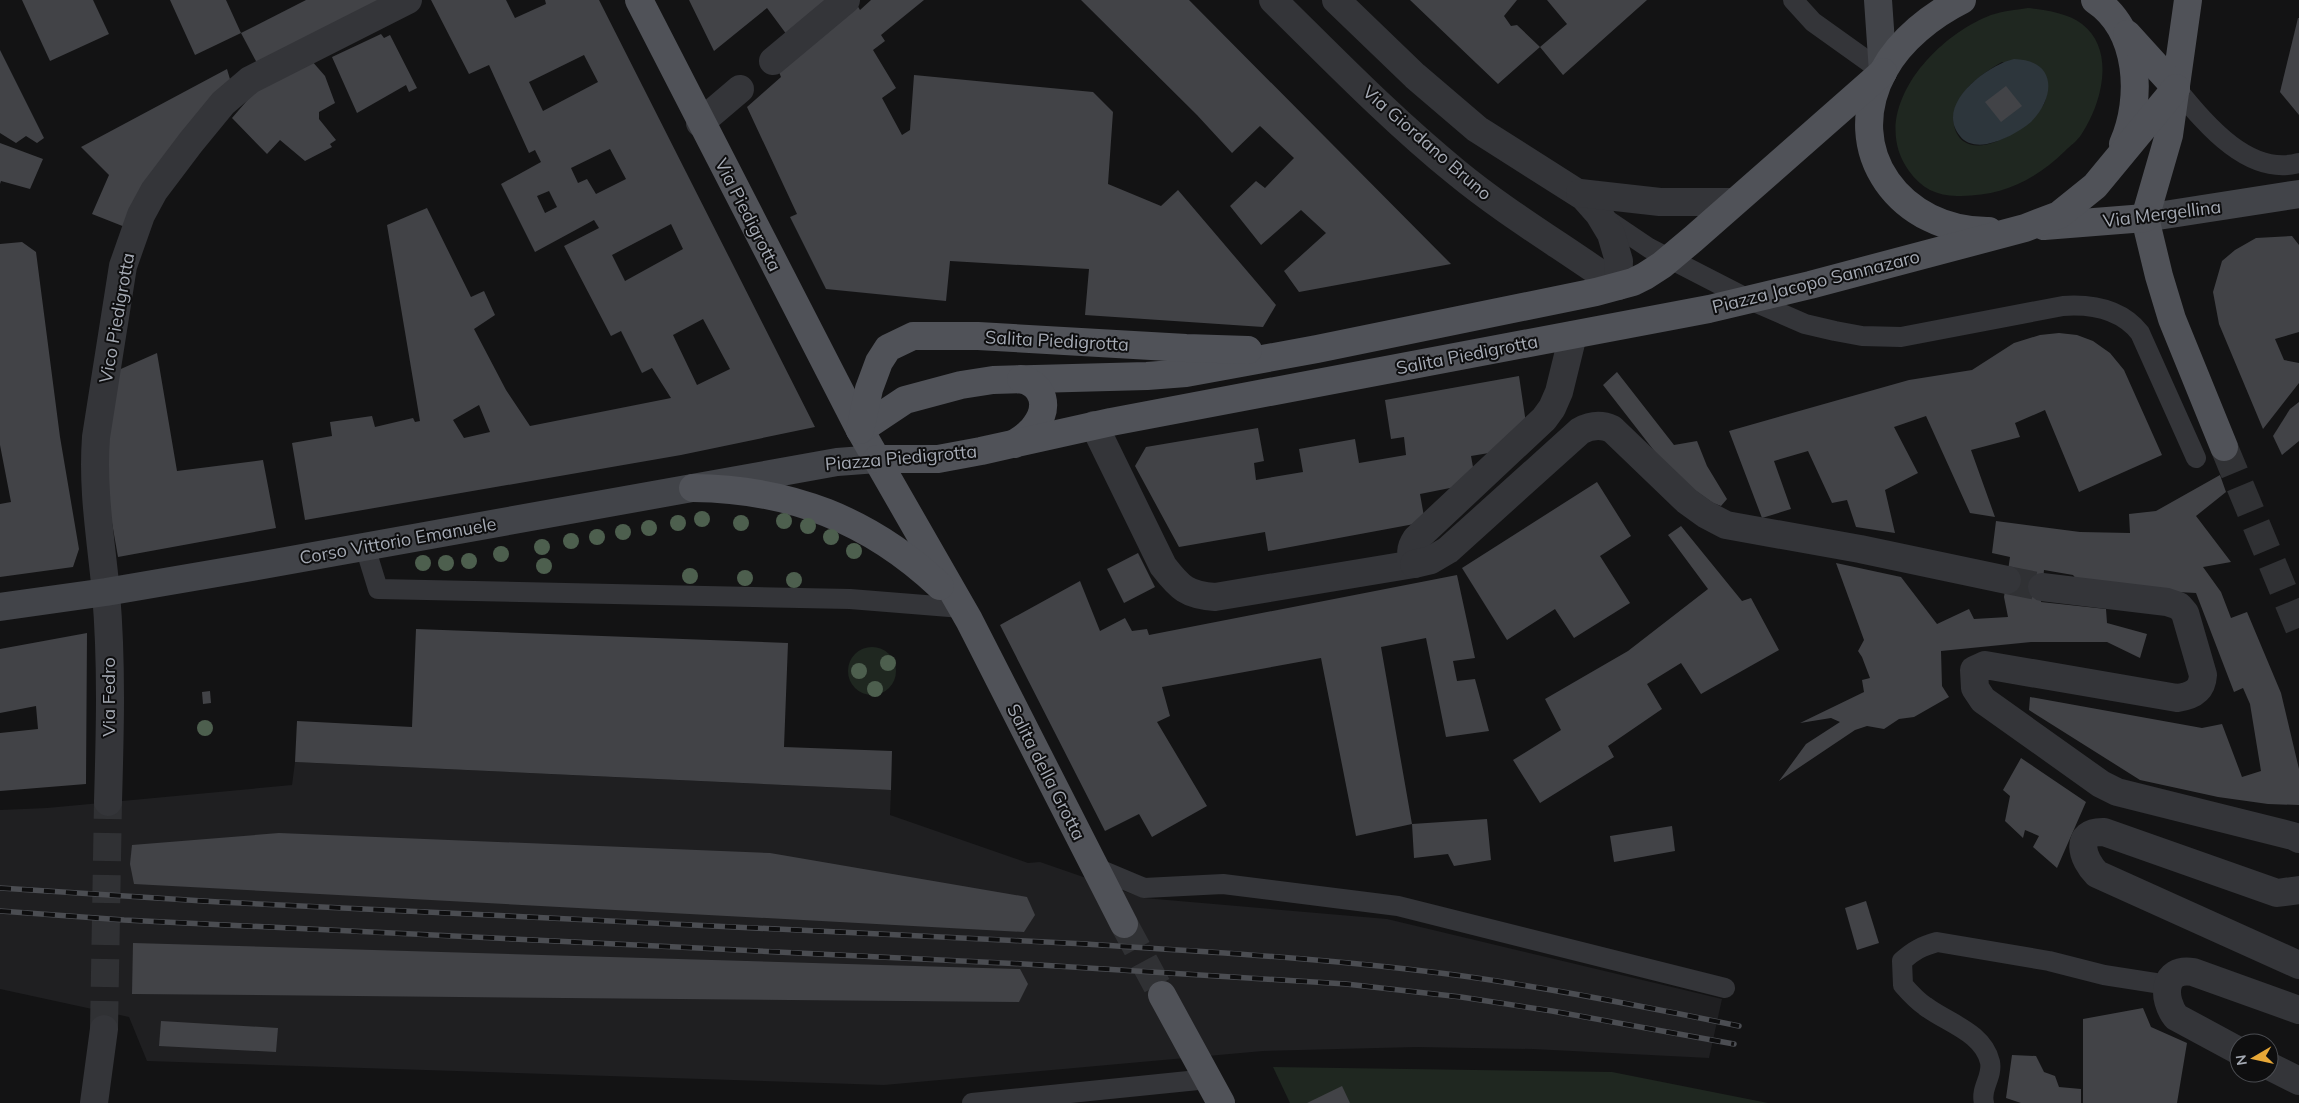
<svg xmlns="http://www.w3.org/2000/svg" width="2299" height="1103" viewBox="0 0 2299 1103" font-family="Mulish,sans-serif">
<rect width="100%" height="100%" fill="#131314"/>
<!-- built -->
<path fill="#1f1f21" d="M295 762 891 790 890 815 1028 863 1040 862 1144 898 1387 919 1722 999 1709 1058 1533 1049 1417 1047 1263 1051 884 1085 147 1061 129 1017 0 989V810L47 808 292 785Z"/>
<!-- green -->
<g fill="#1f2720" fill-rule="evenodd">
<path d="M2028 8C2045 10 2068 13 2082 24 2116 50 2102 104 2081 135 2077 141 2070 146 2065 151 2034 181 2001 197 1957 196 1937 196 1921 188 1909 171 1866 111 1935 36 1991 15 2003 11 2015 10 2028 8ZM2002 62 2048 82C2047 88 2047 98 2044 104 2032 123 1987 158 1963 141 1958 137 1955 131 1954 125 1950 95 1980 75 2002 62Z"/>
<circle cx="872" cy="671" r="24"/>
<path d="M1273 1067 1612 1072 1768 1103H1290Z"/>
</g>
<!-- water -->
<path fill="#2d363c" d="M2014 59C2057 60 2056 97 2031 122 2019 132 2002 141 1987 144 1977 146 1966 144 1960 136 1934 105 1987 65 2014 59Z"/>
<!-- building -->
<g fill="#424347" fill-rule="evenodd">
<path d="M22 0H93L109 34 50 61Z"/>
<path d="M170 0H226L241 33 195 55Z"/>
<path d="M306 0H381L257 63 241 33Z"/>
<path d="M431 0H506L515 18 546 4 545 0H599L815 427 681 455 305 520 292 443 332 436 330 422 372 416 375 427 413 418 415 422 420 421 387 225 427 208 471 297 484 291 495 315 474 329 506 390 530 426 671 398 652 368 642 373 621 331 611 336 564 246 599 228 594 220 535 252 501 184 541 162 535 150 529 153 489 65 469 74ZM584 55 598 82 543 111 529 82ZM610 149 626 179 596 194 587 179 578 183 571 168ZM549 191 557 207 545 213 537 196ZM671 224 683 249 625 281 612 255ZM703 319 730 369 697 385 673 335ZM479 405 490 432 464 438 453 420Z"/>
<path d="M689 0H827L787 35 767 8 714 51Z"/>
<path d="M871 0H924L881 35 885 41 873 50 896 88 882 98 902 135 910 130 914 75 1093 92 1113 112 1108 184 1161 206 1178 190 1276 305 1263 327 1085 315 1089 269 950 261 946 301 826 289 790 217 797 214 747 107 781 77 779 72 856 3 860 10Z"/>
<path d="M1081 0H1189L1451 264 1299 292 1284 271 1326 233 1301 210 1261 245 1230 206 1256 181 1265 188 1294 158 1260 126 1232 153 1197 115Z"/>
<path d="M1410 0H1517L1504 16 1511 26 1517 25 1540 47 1498 84Z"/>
<path d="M1547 0H1647L1563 75 1540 47 1567 24Z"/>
<path d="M2298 18H2299V115L2280 92Z"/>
<path d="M381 34 384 38 390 35 417 88 409 92 406 85 357 113 332 57Z"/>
<path d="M0 50 44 138 37 143 26 136 16 143 0 133Z"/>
<path d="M311 60 325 76 335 103 319 112V119L336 140 330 144 332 147 305 161 280 140 267 154 232 118 263 82Z"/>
<path d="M227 69 232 86 125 227 92 214 109 175 81 147Z"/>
<path d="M2006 86 2022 106 2001 122 1985 102Z"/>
<path d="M0 143 43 159 30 189 1 181 0 184Z"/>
<path d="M2292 236 2299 245V332L2275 339 2284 360 2299 363V383L2263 429 2219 324 2213 292 2222 261 2235 250 2256 238Z"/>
<path d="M22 242 36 252 60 437 79 549 73 567 0 577V504L11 502 0 445V244Z"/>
<path d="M2059 333 2077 335 2093 341 2110 353 2124 370 2162 455 2079 492 2045 410 2015 423 2020 437 1971 450 1995 517 1970 513 1926 416 1894 427 1918 473 1885 490 1895 533 1856 527 1847 500 1832 503 1808 451 1774 461 1791 509 1762 518 1729 431 1909 380 1972 370 2014 343 2040 335Z"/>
<path d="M157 353 177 471 263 460 276 528 118 557 105 483 114 372Z"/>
<path d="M1617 372 1674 445 1697 441 1707 466 1727 499 1721 506 1713 503 1689 486 1669 469 1652 448 1603 385Z"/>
<path d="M1519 376 1527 430 1507 450 1471 456 1475 478 1465 485 1420 494 1425 522 1268 551 1265 532 1179 547 1135 466 1146 447 1258 428 1264 461 1254 463 1256 480 1303 472 1299 449 1355 439 1359 463 1406 455 1404 437 1391 439 1385 400Z"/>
<path d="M2299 402V441L2282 455 2273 436 2290 409Z"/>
<path d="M2220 475 2226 492 2196 516 2231 562 2203 567 2221 592 2231 618 2247 612 2281 693 2299 769V805L2268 804 2218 797 2140 780 2029 710 2030 697 2202 728 2222 724 2242 777 2261 771 2250 704 2243 688 2234 692 2196 593 2083 587 2073 575 2044 570 2041 602 2106 609 2107 623 2147 634 2140 658 2107 642H2031L1941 651 1942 686 1949 697 1914 717 1899 719 1884 729 1867 726 1855 730 1779 781 1806 744 1840 722 1831 718 1800 723 1864 692 1862 680 1870 678 1862 657 1858 651 1864 640 1836 563 1901 577 1937 624 1969 609 1974 619 2008 617 2004 597 2010 557 1992 553 1996 521 2080 532 2130 533 2129 514 2156 511Z"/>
<path d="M1597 482 1631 536 1600 556 1630 603 1574 638 1555 609 1507 640 1462 568Z"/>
<path d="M1681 526 1742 601 1751 598 1779 650 1701 694 1681 663 1647 684 1662 709 1608 746 1614 757 1540 803 1513 760 1561 730 1545 699 1628 651 1708 589 1668 535Z"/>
<path d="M1138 553 1155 587 1124 603 1107 569Z"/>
<path d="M1457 575 1475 658 1453 661 1457 681 1475 679 1489 731 1446 737 1426 638 1381 647 1412 824 1487 819 1491 860 1454 866 1448 854 1414 858 1412 824 1356 836 1321 658 1162 687 1170 716 1157 722 1207 806 1152 837 1139 814 1105 831 1000 625 1080 581 1100 631 1125 618 1132 631 1147 629 1149 635Z"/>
<path d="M416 629 788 643 784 747 892 751 891 790 295 762 297 721 412 727Z"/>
<path d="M87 633 86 784 0 791V733L38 729 36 706 0 713V649Z"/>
<path d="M210 691 211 703 203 704 202 692Z"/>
<path d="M2021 758 2086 802 2057 868 2033 847 2039 836 2025 830 2023 838 2005 821 2010 796 2003 790Z"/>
<path d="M1672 826 1675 851 1614 862 1610 836Z"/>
<path d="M279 833 770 853 1027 897 1035 915 1024 932 134 884 130 864 132 845Z"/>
<path d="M1866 901 1879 943 1857 950 1845 908Z"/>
<path d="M133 943 1020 969 1028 984 1019 1002 132 994Z"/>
<path d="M2143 1008 2151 1027 2187 1043 2177 1103H2083V1019Z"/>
<path d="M161 1021 278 1028 276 1052 159 1046Z"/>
<path d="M2012 1055 2036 1056 2044 1072 2055 1076 2059 1087 2081 1089V1103H2021L2006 1098Z"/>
<path d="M1342 1086 1350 1103H1307Z"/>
</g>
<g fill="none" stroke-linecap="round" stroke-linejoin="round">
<!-- street-tunnel -->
<g stroke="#303134" stroke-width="28" stroke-dasharray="28 14" stroke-linecap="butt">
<path d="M2007 580 2042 587"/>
<path d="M104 1029 108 802"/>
</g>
<!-- primary-tunnel -->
<g stroke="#303134" stroke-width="28" stroke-dasharray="28 14" stroke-linecap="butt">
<path d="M2224 447 2299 628"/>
<path d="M1124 924 1162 995"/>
</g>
<!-- lane -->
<g stroke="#343539" stroke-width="20">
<path d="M1793 0 1813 22 1883 72"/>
<path d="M2176 88C2205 123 2248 177 2299 163"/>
<path d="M1603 217 1649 248 1750 300 1805 324 1835 331 1862 336 1901 337 2063 306C2092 304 2121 309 2140 333L2196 458"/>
<path d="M365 547 378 589 850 599 962 608"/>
<path d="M1094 867 1144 888 1223 884 1398 906 1725 988"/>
<path d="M972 1103 1208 1079"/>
<path d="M1984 1103C1980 1088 1993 1077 1990 1062 1983 1032 1947 1023 1925 1006 1916 1000 1910 993 1903 985L1902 961C1913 951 1922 946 1937 942L2049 961 2104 975 2168 985"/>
</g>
<!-- street -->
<g stroke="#343539" stroke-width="28">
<path d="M1273 0C1333 59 1391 119 1456 172 1507 214 1565 248 1618 286"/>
<path d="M1336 0 1415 76 1477 129 1584 197 1599 214 1611 234 1619 261 1618 286"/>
<path d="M773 61 846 0"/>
<path d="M700 123 740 89"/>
<path d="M1580 193 1660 202H1733"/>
<path d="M1094 425 1163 566C1180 588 1187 595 1215 597L1414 564C1410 554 1410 548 1416 539L1544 419 1552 408 1559 392 1573 335"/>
<path d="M1414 564 1431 560 1448 550 1580 431C1591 425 1601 424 1612 429L1687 501 1705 514 1726 525 1860 549 2007 580"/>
<path d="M2042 587 2167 602 2179 606 2185 613 2203 675C2202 691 2193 696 2177 698L1985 665 1974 670 1975 688 1983 700 2101 784 2117 792 2293 836 2299 839"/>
<path d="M108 802C110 732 112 663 106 593 101 540 92 490 96 437L123 266 141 215 154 191 191 142 223 103 250 80 408 0"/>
<path d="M2299 890 2277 893 2104 832C2073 831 2082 859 2097 874L2299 965"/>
<path d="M2239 1051 2176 1017C2162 999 2162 967 2193 972L2299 1010"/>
<path d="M2269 1066 2299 1081"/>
<path d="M94 1103 104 1029"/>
</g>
<!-- secondary -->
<g stroke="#424449" stroke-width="28">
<path d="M1878 0 1883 72"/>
<path d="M2145 218 2299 194"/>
<path d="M0 607 106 592 252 567 837 462 877 459"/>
</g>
<!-- primary -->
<g stroke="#505258" stroke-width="28">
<path d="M639 0 860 430 969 620 1124 924"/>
<path d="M1962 0C1932 15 1900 40 1884 70 1839 152 1902 232 1989 231"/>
<path d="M2095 0C2140 30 2143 99 2123 144"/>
<path d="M2188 0 2169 135 2145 218 2159 276 2172 319 2224 447"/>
<path d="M2127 34 2176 88"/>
<path d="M2044 226 2145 218"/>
<path d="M860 430 905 400 961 385 993 380 1147 376 1186 373 1317 349 1596 292 1633 282 1645 276 1662 265 1693 239 1883 72"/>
<path d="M860 430 869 389 879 362 888 348 913 336H978L1186 348 1248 350"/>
<path d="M1014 444C1021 439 1030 434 1035 426 1049 408 1045 385 1021 379"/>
<path d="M877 459H938L981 451 1111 422 1709 309 1810 285 2025 228 2059 215 2095 186 2176 88"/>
<path d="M693 488C790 489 870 520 940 586"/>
<path d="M1162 995 1221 1103"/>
</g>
<defs>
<g id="rail">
<path d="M0 888 219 902 1086 944C1212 952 1338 959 1463 976 1556 989 1647 1007 1739 1026"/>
<path d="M0 911 124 920 1024 964 1346 984 1461 997 1552 1011 1734 1044"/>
</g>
</defs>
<!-- rail casing -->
<use href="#rail" stroke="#4b4d52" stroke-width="5.5"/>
<!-- rail -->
<use href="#rail" stroke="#0e0e0f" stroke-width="4" stroke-dasharray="11" stroke-linecap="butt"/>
</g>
<!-- trees -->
<g fill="#4d5f4e">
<circle cx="702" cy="519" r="8"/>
<circle cx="784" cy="521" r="8"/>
<circle cx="678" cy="523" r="8"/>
<circle cx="741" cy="523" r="8"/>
<circle cx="808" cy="526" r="8"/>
<circle cx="649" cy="528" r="8"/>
<circle cx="623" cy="532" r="8"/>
<circle cx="597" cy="537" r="8"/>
<circle cx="831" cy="537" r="8"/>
<circle cx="571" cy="541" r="8"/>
<circle cx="542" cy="547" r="8"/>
<circle cx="854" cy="551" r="8"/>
<circle cx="501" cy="554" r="8"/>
<circle cx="469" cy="561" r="8"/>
<circle cx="423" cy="563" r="8"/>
<circle cx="446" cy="563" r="8"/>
<circle cx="544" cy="566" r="8"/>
<circle cx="690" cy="576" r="8"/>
<circle cx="745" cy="578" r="8"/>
<circle cx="794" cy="580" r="8"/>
<circle cx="888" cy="663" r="8"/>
<circle cx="859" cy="671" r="8"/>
<circle cx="875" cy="689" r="8"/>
<circle cx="205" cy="728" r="8"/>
</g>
<g text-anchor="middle" stroke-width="4" stroke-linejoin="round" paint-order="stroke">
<!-- street labels -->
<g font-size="18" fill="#a5aab4" stroke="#0e0e0f">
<text transform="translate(1427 143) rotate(41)" y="6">Via Giordano Bruno</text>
<text transform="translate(2162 214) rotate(-7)" y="6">Via Mergellina</text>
<text transform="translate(748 215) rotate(63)" y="6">Via Piedigrotta</text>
<text transform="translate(1816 282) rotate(-14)" y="6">Piazza Jacopo Sannazaro</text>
<text transform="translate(117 318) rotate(-80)" y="6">Vico Piedigrotta</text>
<text transform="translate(1057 341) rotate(3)" y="6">Salita Piedigrotta</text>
<text transform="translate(1467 355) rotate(-11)" y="6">Salita Piedigrotta</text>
<text transform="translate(901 458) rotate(-5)" y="6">Piazza Piedigrotta</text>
<text transform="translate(398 541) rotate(-10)" y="6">Corso Vittorio Emanuele</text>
<text transform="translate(109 697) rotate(-90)" y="6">Via Fedro</text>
<text transform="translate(1046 772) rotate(63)" y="6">Salita della Grotta</text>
</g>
</g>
<!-- north arrow -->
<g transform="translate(2254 1058) rotate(261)"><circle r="24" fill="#0e0e0f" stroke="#4a4c51"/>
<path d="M0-4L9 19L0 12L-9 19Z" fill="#e8a837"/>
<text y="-8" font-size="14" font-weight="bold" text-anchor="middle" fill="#a5aab4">N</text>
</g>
</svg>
